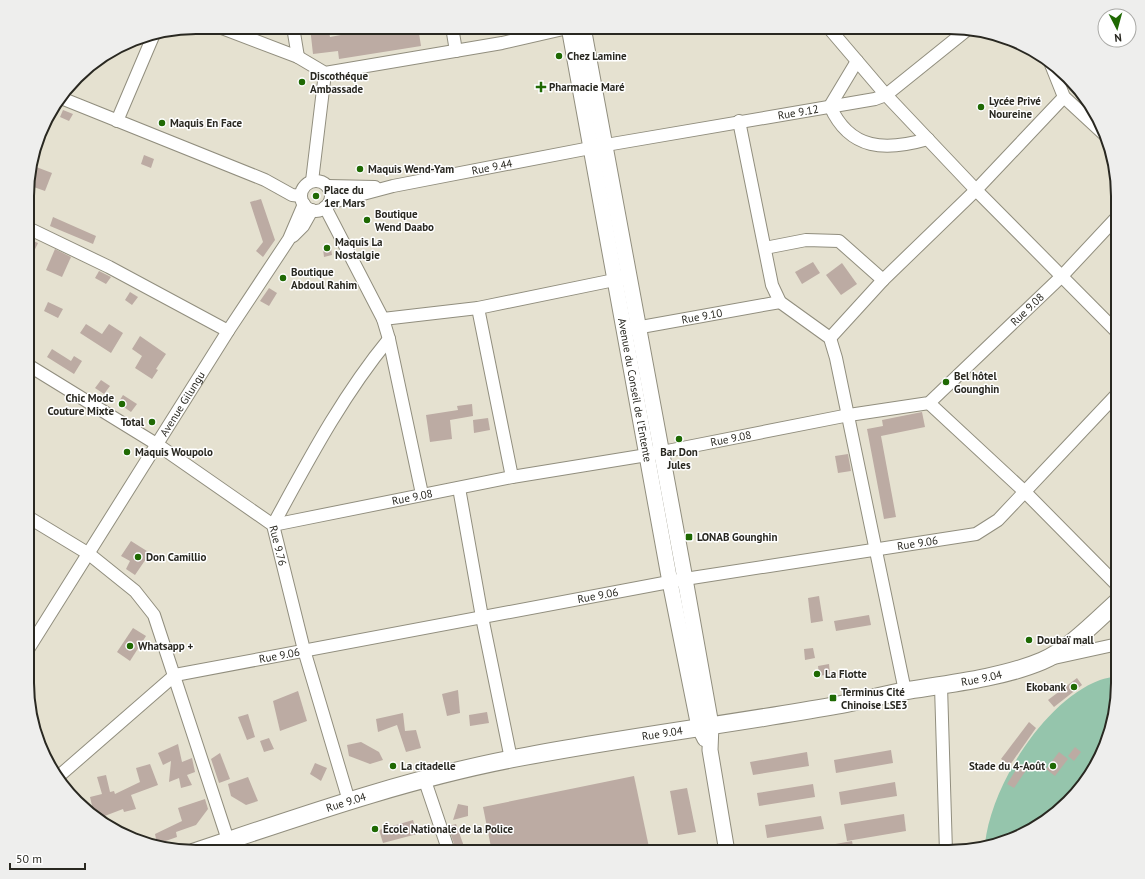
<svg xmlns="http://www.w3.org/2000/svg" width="1145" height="879" viewBox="0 0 1145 879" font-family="'PT Sans',sans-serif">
<rect width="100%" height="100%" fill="#e5e1d0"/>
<!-- green -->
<path fill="#95c5ac" d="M1118 676V694L1105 748 1076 794 1023 835 985 844C991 786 1044 701 1100 680 1105 678 1112 677 1118 676Z"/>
<!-- building -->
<g fill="#bcaba3">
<path d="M310 27H328L330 37 384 27H418L421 46 339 59 338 51 313 54Z"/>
<path d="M63 110 73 114 69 121 60 117Z"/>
<path d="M144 155 154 159 151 168 141 164Z"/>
<path d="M31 165 52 173 45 191 28 185V174Z"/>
<path d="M261 199 275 240 263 257 256 251 263 242 250 202Z"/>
<path d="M53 217 96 236 93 244 50 226Z"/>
<path d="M28 239 38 243 28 264Z"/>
<path d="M331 248 332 255 324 257 323 249Z"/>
<path d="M55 249 71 257 62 277 46 270Z"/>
<path d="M813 262 820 273 802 284 795 272Z"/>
<path d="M842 263 857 284 841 295 826 275Z"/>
<path d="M99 271 111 277 106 284 95 278Z"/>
<path d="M269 288 277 293 269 306 260 301Z"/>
<path d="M130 292 138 297 132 305 125 300Z"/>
<path d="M48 302 63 309 58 318 44 311Z"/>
<path d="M86 324 102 334 109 324 123 333 111 353 80 333Z"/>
<path d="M140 336 166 354 156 369 158 370 152 379 135 368 142 356 132 349Z"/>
<path d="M52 349 71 361 74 356 82 361 74 374 47 357Z"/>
<path d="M101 380 110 386 104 394 95 388Z"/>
<path d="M123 395 137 404 131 412 118 403Z"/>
<path d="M472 404 473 416 450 420 452 439 430 442 426 415 458 410 457 406Z"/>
<path d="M922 412 925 427 881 436 896 517 884 519 867 429 883 426 882 420Z"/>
<path d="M488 418 490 430 474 433 473 420Z"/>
<path d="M848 454 851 471 838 473 835 456Z"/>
<path d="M131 541 150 553 135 575 126 569 130 561 121 556Z"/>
<path d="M819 596 823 621 811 623 808 598Z"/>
<path d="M869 615 871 625 836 631 834 621Z"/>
<path d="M133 628 146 636 130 661 117 652Z"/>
<path d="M813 648 815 658 805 660 804 649Z"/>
<path d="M829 664 830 674 819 676 818 666Z"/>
<path d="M1077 678 1082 685 1054 707 1048 700Z"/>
<path d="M458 690 460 713 447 716 442 694Z"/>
<path d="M298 691 307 721 280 731 273 701Z"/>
<path d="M487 712 489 723 470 726 469 715Z"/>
<path d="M403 713 405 731 416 730 421 748 406 752 397 725 378 732 376 719Z"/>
<path d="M248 714 255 737 247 740 238 717Z"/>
<path d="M1029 722 1036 728 1010 765 1001 759Z"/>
<path d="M269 738 274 749 264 752 260 741Z"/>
<path d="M361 742 379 752 383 760 370 764 349 756 347 745Z"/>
<path d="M178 744 182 762 192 758 195 772 187 775 192 785 181 788 179 778 169 782 171 761 163 765 158 753Z"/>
<path d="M1075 747 1081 752 1074 761 1068 756Z"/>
<path d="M891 750 893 763 836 773 834 760Z"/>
<path d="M807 752 809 766 753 775 750 762Z"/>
<path d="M1059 752 1068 759 1055 776 1046 769Z"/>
<path d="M220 753 230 779 219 783 211 759Z"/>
<path d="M315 763 327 768 321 781 310 774Z"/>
<path d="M150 764 158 785 131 795 136 809 124 812 123 809 102 817 101 813 94 814 90 797 102 794 97 777 106 775 110 792 114 791 115 794 140 782 136 768Z"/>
<path d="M1019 765 1027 769 1014 788 1007 784Z"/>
<path d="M634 776 650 852H492L483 807Z"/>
<path d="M248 777 258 801 246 805 231 796 228 784Z"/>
<path d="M895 782 897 796 841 805 839 792Z"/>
<path d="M813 784 815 797 759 806 757 793Z"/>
<path d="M687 788 696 832 678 835 670 791Z"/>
<path d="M205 799 208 809 196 825 176 832 177 837 157 844 155 834 182 821 178 808Z"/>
<path d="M458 804 468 806V816L453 820Z"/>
<path d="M904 814 906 831 847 841 844 824Z"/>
<path d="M821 816 824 829 767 838 765 825Z"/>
<path d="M413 820 417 834 383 843 379 830Z"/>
<path d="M456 824 466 852H457L452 838 448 826Z"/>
<path d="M852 841 854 852H831L830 845Z"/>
</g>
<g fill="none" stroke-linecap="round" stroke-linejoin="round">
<defs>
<g id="minor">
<path d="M219 27 298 57 325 73 502 43 572 27"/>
<path d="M293 27 298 57"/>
<path d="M452 27 456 51"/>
<path d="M828 27 886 95 976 190 1118 333"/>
<path d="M857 61 830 106C850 151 886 151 928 139"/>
<path d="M1050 62 1064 97 1104 134"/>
<path d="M61 98 265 180 292 195 301 196"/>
<path d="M117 121 154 34"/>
<path d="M739 121 772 285 780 302 830 338 836 358 905 691"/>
<path d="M312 181 325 73"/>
<circle cx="316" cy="196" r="15"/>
<path d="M327 186 375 187"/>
<path id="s1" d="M329 203 393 186 606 145 875 99 886 95 968 29"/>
<path d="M325 207 383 319 389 339 422 494"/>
<path d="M28 228 109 267 228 331"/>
<path d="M293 236 303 226 312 210"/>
<path d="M765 248 806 240 839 241 883 280"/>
<path d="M478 308 512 477"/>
<path d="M383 319 478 308 624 278"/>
<path id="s2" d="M630 329 780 302"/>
<path d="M830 338 883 280 976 190 1064 97"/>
<path id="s3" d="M28 365 158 445 273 525 304 650 349 801"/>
<path d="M929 403 1025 492 1118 586"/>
<path d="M459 488 482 617 511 759"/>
<path d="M28 517 89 554 135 591 154 615 228 840"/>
<path id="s4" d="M273 525 512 477 647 455 849 415 929 403 1062 276 1118 216"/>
<path d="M273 525C308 461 342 396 389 339"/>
<path id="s5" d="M27 651 228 331 289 239 304 204"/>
<path d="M1054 658 1118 644"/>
<path d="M941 686 946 852"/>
<path id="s6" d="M59 776 175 675 685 579 976 534 998 520 1118 393"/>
<path d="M424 778 449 852"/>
</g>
<g id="tertiary">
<path id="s7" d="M569 27 670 582 699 727 705 739"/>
<path d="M583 27 685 579 711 725 710 750 727 852"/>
</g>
<g id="secondary">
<path id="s8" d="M194 852C299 817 403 780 511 759 618 738 726 725 833 706 857 702 880 696 904 691 947 684 1002 678 1042 661 1067 651 1097 620 1118 601"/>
</g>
</defs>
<!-- minor casing -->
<use href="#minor" stroke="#918e7e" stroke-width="14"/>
<!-- tertiary casing -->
<use href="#tertiary" stroke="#918e7e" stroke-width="17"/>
<!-- secondary casing -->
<use href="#secondary" stroke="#918e7e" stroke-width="19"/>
<!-- minor -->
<use href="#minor" stroke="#fff" stroke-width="12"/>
<!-- tertiary -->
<use href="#tertiary" stroke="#fff" stroke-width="15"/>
<!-- secondary -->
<use href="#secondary" stroke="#fff" stroke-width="17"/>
</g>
<!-- markers -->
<g fill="#1f6903" stroke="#fff" stroke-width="1.5">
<circle cx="559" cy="56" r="4"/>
<circle cx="302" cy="82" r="4"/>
<path d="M539 81h4v4h4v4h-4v4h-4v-4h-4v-4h4z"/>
<circle cx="981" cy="107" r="4"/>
<circle cx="162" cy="123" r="4"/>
<circle cx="360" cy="169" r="4"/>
<circle cx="316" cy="196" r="4"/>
<circle cx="367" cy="220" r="4"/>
<circle cx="327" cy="248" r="4"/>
<circle cx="283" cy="278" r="4"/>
<circle cx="946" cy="382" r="4"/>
<circle cx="122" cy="404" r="4"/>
<circle cx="152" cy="422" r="4"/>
<circle cx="679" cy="439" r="4"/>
<circle cx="127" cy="452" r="4"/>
<rect x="685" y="533" width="8" height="8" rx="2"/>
<circle cx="138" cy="557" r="4"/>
<circle cx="1029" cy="640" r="4"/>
<circle cx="130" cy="646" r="4"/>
<circle cx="817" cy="674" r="4"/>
<circle cx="1074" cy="687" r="4"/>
<rect x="829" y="694" width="8" height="8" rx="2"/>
<circle cx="393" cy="766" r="4"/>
<circle cx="1053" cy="766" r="4"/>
<circle cx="375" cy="829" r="4"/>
</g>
<g text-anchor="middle" stroke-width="3" stroke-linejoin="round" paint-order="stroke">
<!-- poi labels -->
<g font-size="11" font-weight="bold" fill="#292821" stroke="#fff" text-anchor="start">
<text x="567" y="60">Chez Lamine</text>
<text x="310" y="80">Discothéque<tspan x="310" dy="13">Ambassade</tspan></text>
<text x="549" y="91">Pharmacie Maré</text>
<text x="989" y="105">Lycée Privé<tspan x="989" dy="13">Noureine</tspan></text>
<text x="170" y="127">Maquis En Face</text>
<text x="368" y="173">Maquis Wend-Yam</text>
<text x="324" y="194">Place du<tspan x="324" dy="13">1er Mars</tspan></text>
<text x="375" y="218">Boutique<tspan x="375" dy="13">Wend Daabo</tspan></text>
<text x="335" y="246">Maquis La<tspan x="335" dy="13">Nostalgie</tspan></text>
<text x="291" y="276">Boutique<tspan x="291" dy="13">Abdoul Rahim</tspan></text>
<text x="954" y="380">Bel hôtel<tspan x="954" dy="13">Gounghin</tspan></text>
<text x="114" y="402" text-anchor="end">Chic Mode<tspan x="114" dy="13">Couture Mixte</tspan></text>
<text x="144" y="426" text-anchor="end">Total</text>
<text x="135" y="456">Maquis Woupolo</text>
<text x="679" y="456" text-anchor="middle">Bar Don<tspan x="679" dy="13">Jules</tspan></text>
<text x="697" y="541">LONAB Gounghin</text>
<text x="146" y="561">Don Camillio</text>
<text x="1037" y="644">Doubaï mall</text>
<text x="138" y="650">Whatsapp +</text>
<text x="825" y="678">La Flotte</text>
<text x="1066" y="691" text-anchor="end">Ekobank</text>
<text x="841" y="696">Terminus Cité<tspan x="841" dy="13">Chinoise LSE3</tspan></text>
<text x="401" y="770">La citadelle</text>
<text x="1045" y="770" text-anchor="end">Stade du 4-Août</text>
<text x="383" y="833">École Nationale de la Police</text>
</g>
<!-- street labels -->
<g font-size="11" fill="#292821" stroke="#fff">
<text dy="4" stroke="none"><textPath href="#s1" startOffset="478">Rue 9.12</textPath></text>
<text dy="4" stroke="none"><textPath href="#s1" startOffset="167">Rue 9.44</textPath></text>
<text dy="4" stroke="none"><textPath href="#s4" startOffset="803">Rue 9.08</textPath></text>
<text dy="4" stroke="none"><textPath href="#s2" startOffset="73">Rue 9.10</textPath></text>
<text dy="4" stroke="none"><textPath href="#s7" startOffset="369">Avenue du Conseil de l'Entente</textPath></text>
<text dy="4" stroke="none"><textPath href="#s5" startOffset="292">Avenue Gilungu</textPath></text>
<text dy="4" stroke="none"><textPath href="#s4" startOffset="466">Rue 9.08</textPath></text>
<text dy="4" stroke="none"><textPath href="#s4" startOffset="142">Rue 9.08</textPath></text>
<text dy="4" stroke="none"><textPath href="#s6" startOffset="908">Rue 9.06</textPath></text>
<text dy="4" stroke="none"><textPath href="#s3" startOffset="314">Rue 9.76</textPath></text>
<text dy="4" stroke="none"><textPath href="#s6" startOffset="584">Rue 9.06</textPath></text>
<text dy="4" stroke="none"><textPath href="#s6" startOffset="260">Rue 9.06</textPath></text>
<text dy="4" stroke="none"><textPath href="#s8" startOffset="808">Rue 9.04</textPath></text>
<text dy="4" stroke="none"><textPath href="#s8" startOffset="484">Rue 9.04</textPath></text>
<text dy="4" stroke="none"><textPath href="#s8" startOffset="160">Rue 9.04</textPath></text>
</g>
</g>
<!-- crop -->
<path d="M0 0H1145V879H0ZM196 34H949A162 162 0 0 1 1111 196V683A162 162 0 0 1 949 845H196A162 162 0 0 1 34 683V196A162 162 0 0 1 196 34Z" fill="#eeeeed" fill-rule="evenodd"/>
<path fill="none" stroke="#292821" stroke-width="2" d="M196 34H949A162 162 0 0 1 1111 196V683A162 162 0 0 1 949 845H196A162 162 0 0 1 34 683V196A162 162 0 0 1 196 34Z"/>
<!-- north arrow -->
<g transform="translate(1117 28) rotate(174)"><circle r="19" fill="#ffffff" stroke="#a9a9a6"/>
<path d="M0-3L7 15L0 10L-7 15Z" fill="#1f6903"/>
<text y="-6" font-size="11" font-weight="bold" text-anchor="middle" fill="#292821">N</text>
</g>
<!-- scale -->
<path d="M10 863v6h75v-6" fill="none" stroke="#292821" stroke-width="2"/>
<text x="16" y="863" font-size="12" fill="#292821" stroke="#ffffff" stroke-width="3" paint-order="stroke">50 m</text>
</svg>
